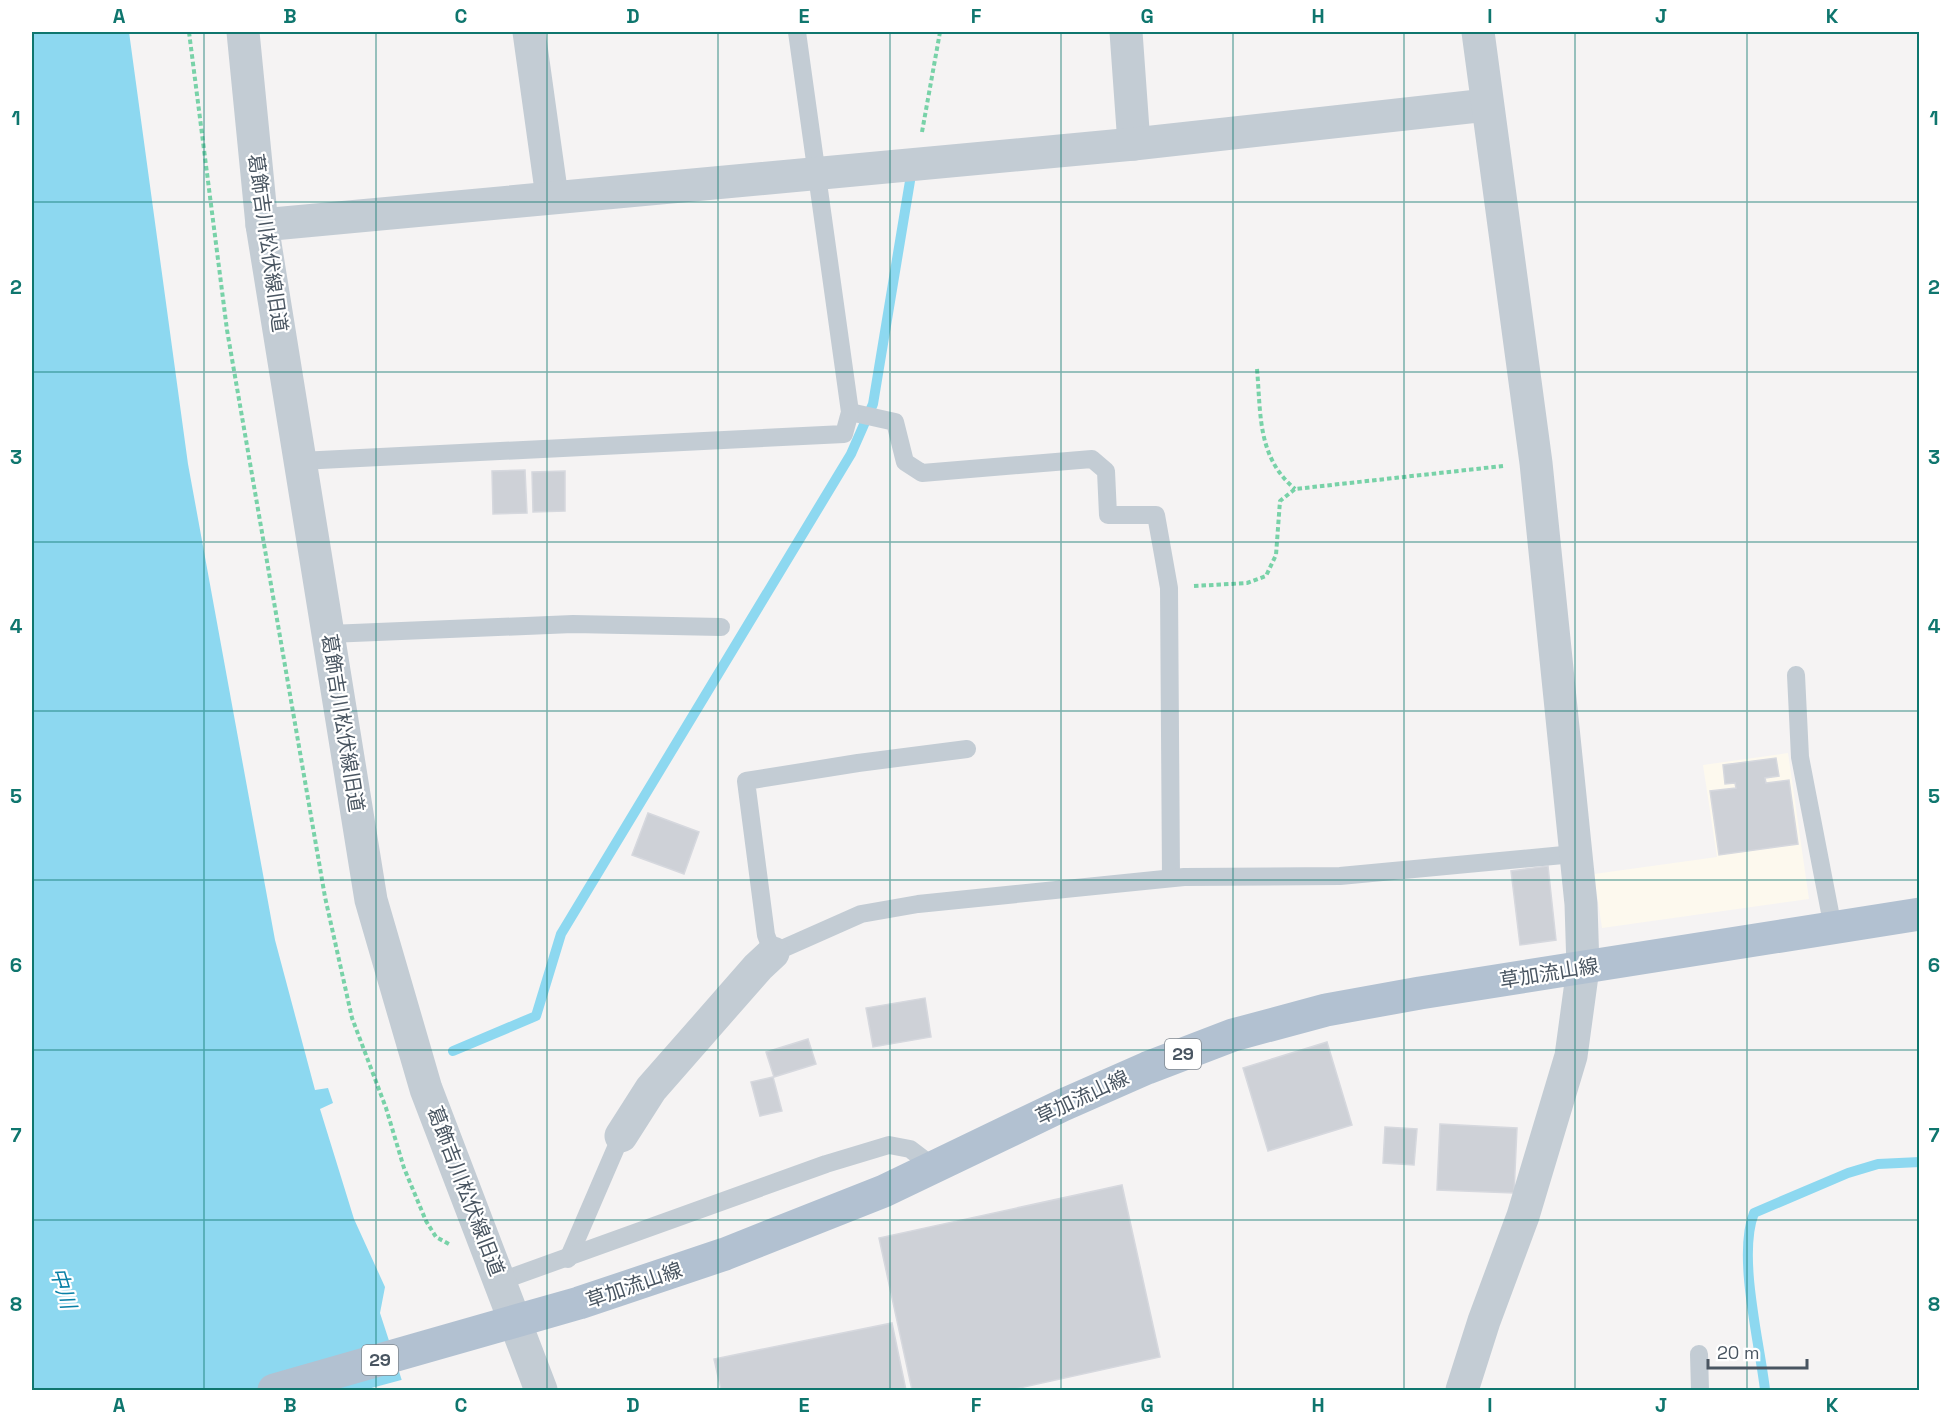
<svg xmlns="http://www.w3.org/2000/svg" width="1951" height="1422" viewBox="0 0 1951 1422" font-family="'Space Grotesk','Noto Sans JP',sans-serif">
<rect width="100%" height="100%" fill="#f5f3f3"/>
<!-- commercial -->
<path fill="#fdf9ee" d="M1788 753 1809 899 1602 928 1594 874 1717 857 1703 765Z"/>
<!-- water -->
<path fill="#8dd8f0" d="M32 32H129L188 464 275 940 315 1090 328 1088 333 1103 320 1109 354 1219 385 1287 380 1313 405 1390H32Z"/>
<!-- pier -->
<path fill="#f5f3f3" d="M405 1379 408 1390H364Z"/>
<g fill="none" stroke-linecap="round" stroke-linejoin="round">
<!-- stream -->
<g stroke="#8dd8f0" stroke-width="10">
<path d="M453 1051 536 1016 561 934 851 454 873 404 910 181"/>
<path d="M1765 1390C1760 1344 1737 1256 1754 1213L1848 1173 1878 1164 1920 1162"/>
</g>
</g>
<!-- building -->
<g fill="#ced1d7" stroke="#d6d8de" stroke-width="1.5">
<path d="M525 470 527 513 493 514 492 471Z"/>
<path d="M565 471V511L533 512 532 472Z"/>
<path d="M1776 758 1779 776 1765 778 1766 783 1789 780 1798 844 1719 855 1710 791 1736 788 1735 783 1725 784 1723 765Z"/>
<path d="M648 813 699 832 684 874 632 855Z"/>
<path d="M1548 866 1556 940 1520 945 1511 871Z"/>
<path d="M925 998 931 1037 873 1047 866 1008Z"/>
<path d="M808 1039 816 1064 774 1077 766 1052Z"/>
<path d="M1327 1042 1352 1125 1268 1151 1243 1068Z"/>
<path d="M773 1077 782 1111 760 1116 751 1082Z"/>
<path d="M1440 1124 1517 1128 1514 1193 1437 1190Z"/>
<path d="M1385 1127 1417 1129 1414 1165 1383 1163Z"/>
<path d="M1122 1185 1160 1357 1010 1390H912L879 1238Z"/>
<path d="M892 1323 906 1390H721L714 1359Z"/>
</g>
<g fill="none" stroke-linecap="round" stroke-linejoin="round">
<!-- path -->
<g stroke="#78d2a8" stroke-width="4" stroke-dasharray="4.5 3" stroke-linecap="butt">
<path d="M189 32 227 330 325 897 352 1018 386 1108 404 1168 426 1221 436 1237 449 1244"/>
<path d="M922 132 940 32"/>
<path d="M1257 369C1261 414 1257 457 1295 489"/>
<path d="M1194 586 1247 583 1266 576 1276 555 1280 501 1295 489 1503 466"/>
</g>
<!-- service -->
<g stroke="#c3ccd4" stroke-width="18">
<path d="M850 412 895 422 905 462 922 473 1092 459 1106 471 1108 515H1156L1169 588 1171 878"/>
<path d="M300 461 844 434 850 412 797 32"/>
<path d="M329 634 573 624 721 627"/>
<path d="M1796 675 1800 757 1833 928"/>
<path d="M967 749 858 763 746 781 766 935 773 953 861 914 918 904 1184 877 1340 876 1574 854"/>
<path d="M568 1259 621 1136"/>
<path d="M501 1281 826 1164 889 1145 910 1149 935 1168"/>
<path d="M1699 1354 1700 1390"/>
</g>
<!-- minor -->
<g stroke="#c3ccd4" stroke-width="33">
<path d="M529 32 552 197"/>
<path d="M1126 32 1134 144"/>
<path d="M262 225 1134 144 1487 105"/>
<path d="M621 1136 651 1089 758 967 773 953"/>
<path d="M1462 1390 1484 1321 1523 1216 1571 1056 1583 968 1581 904 1536 463 1478 32"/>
</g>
<!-- tertiary -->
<path stroke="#c3ccd4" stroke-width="33" d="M243 32 262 225 371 900 426 1089 541 1390"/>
<!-- primary -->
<path stroke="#b2c1d1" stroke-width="33" d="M274 1390 579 1303 725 1254 884 1191 1063 1105 1147 1068 1233 1035 1326 1010 1420 993 1920 914"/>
</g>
<!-- grid -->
<path fill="none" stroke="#0f766e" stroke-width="1.5" stroke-opacity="0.55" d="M204 32V1390M376 32V1390M547 32V1390M718 32V1390M890 32V1390M1061 32V1390M1233 32V1390M1404 32V1390M1575 32V1390M1747 32V1390M32 202H1920M32 372H1920M32 542H1920M32 711H1920M32 880H1920M32 1050H1920M32 1220H1920"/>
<g text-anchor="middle" stroke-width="4.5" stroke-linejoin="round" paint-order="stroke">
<!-- shield labels -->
<g fill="#fff" stroke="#808890" stroke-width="1.5">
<rect x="1165" y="1039" width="36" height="30" rx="4.5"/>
<rect x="362" y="1345" width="36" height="30" rx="4.5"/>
</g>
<g font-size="18" font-weight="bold" fill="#495561">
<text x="1183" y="1060">29</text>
<text x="380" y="1366">29</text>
</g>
<!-- street labels -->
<g font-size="20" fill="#495561" stroke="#fff">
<text transform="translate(268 243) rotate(82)" y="7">葛飾吉川松伏線旧道</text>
<text transform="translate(343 723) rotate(81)" y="7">葛飾吉川松伏線旧道</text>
<text transform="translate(1549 973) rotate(-9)" y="7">草加流山線</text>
<text transform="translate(1082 1097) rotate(-25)" y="7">草加流山線</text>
<text transform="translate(466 1191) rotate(69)" y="7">葛飾吉川松伏線旧道</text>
<text transform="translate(634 1285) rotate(-19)" y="7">草加流山線</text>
</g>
<!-- water labels -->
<g font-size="21" font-style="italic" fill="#0880a6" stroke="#fff">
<text transform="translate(63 1288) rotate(73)" y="7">中川</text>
</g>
</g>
<!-- border -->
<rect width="1951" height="1422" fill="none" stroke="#ffffff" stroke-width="66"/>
<!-- scale -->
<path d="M1708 1359v9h99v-9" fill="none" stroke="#495561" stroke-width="3"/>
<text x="1717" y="1359" font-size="18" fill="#495561" stroke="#ffffff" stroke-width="4.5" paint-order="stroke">20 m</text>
<rect x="33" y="33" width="1885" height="1356" fill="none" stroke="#0f766e" stroke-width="2"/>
<g font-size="20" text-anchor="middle" font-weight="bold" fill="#0f766e">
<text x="119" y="23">A</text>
<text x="290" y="23">B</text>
<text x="461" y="23">C</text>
<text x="633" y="23">D</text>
<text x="804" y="23">E</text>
<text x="976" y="23">F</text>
<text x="1147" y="23">G</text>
<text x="1318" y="23">H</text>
<text x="1490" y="23">I</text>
<text x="1661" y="23">J</text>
<text x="1832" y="23">K</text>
<text x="16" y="125">1</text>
<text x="1934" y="125">1</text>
<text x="16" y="294">2</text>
<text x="1934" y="294">2</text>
<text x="16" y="464">3</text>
<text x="1934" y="464">3</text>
<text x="16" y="633">4</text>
<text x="1934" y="633">4</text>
<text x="16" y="803">5</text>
<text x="1934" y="803">5</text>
<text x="16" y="972">6</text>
<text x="1934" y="972">6</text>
<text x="16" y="1142">7</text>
<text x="1934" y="1142">7</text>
<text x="16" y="1311">8</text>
<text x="1934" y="1311">8</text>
<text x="119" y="1412">A</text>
<text x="290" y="1412">B</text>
<text x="461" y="1412">C</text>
<text x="633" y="1412">D</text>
<text x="804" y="1412">E</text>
<text x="976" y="1412">F</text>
<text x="1147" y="1412">G</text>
<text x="1318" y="1412">H</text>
<text x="1490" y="1412">I</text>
<text x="1661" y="1412">J</text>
<text x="1832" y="1412">K</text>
</g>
</svg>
